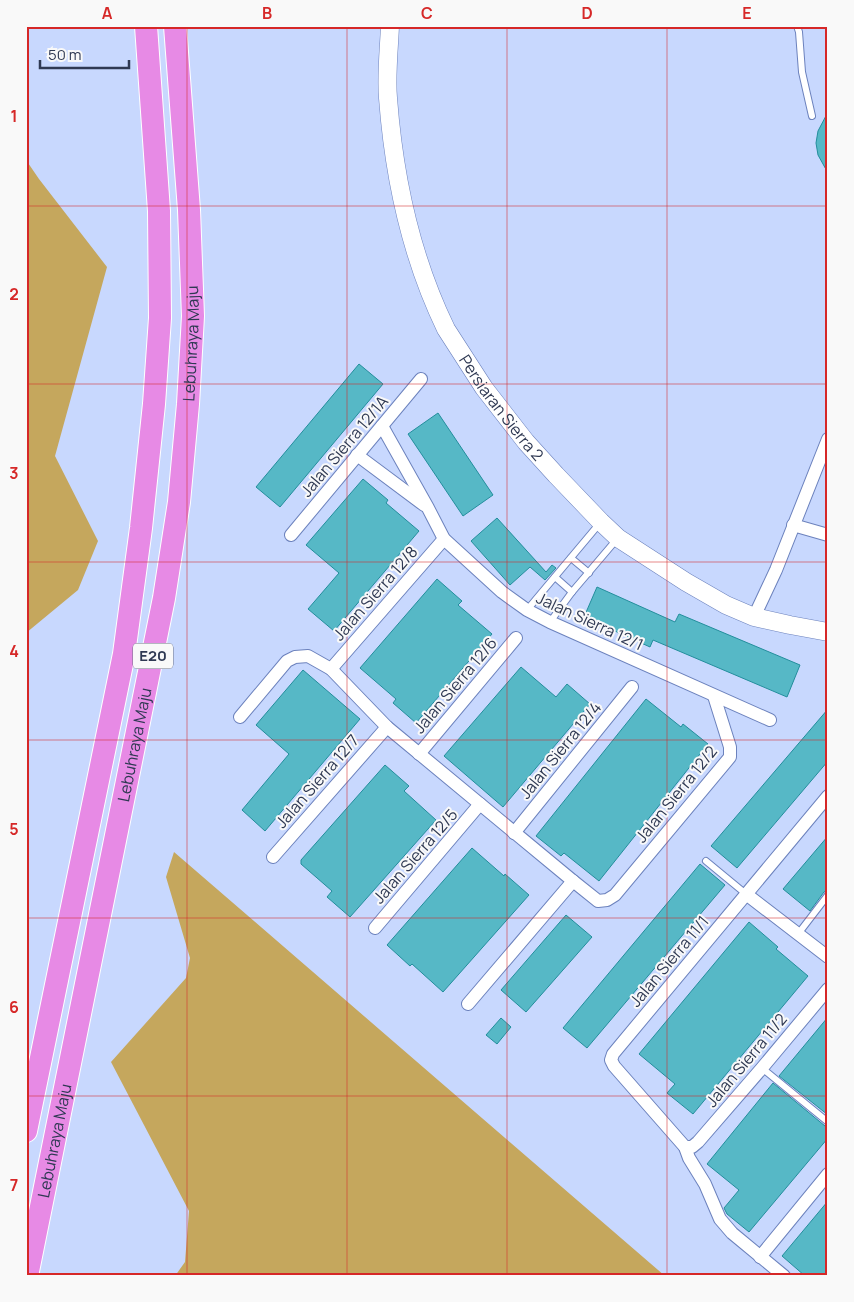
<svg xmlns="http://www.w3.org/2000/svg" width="854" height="1302" viewBox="0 0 854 1302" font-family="Manrope,sans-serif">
<rect width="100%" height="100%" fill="#c8d8fe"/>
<!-- forest -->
<g fill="#c5a75d">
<path d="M26 160 39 179 107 267 55 456 98 541 78 590 26 633Z"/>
<path d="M174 852 665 1276H175L185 1262 189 1211 111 1062 186 978 190 958 166 877Z"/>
</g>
<!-- building -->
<g fill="#56b8c6" stroke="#238e9c">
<path d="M828 112V173L818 155 816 143 818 131Z"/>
<path d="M359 364 383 384 280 507 256 487Z"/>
<path d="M438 413 493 495 463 516 408 434Z"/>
<path d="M363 479 388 500 386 503 419 531 334 631 308 609 339 573 306 545Z"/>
<path d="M497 518 546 572 552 565 556 568 545 580 530 567 510 585 471 541Z"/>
<path d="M437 579 462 601 458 605 492 634 416 723 393 703 396 699 360 668Z"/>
<path d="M597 587 675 622 679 614 800 665 787 697 653 640 650 647 584 617Z"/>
<path d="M521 667 556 697 567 684 590 704 503 807 444 756Z"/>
<path d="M303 670 360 719 265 831 242 810 289 754 256 725Z"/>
<path d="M646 699 681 727 683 724 708 744 599 881 564 853 561 856 536 836Z"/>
<path d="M828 709V761L737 868 711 846Z"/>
<path d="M385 765 409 786 404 791 436 820 350 917 327 897 332 891 301 864V860Z"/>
<path d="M828 836V890L824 892 810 911 783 889Z"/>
<path d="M472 848 504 876 505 874 529 895 443 992 412 964 410 966 387 945Z"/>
<path d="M700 864 725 885 587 1048 563 1028Z"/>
<path d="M566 915 592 937 526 1012 501 990Z"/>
<path d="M749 922 778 947 776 949 808 976 693 1114 667 1093 675 1084 639 1054Z"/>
<path d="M828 1017V1115L779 1076Z"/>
<path d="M501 1018 511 1027 497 1044 486 1035Z"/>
<path d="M773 1083 825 1126 828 1127V1138L749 1232 727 1214 724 1208 739 1190 707 1164Z"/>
<path d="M828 1201V1276H805L782 1256Z"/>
</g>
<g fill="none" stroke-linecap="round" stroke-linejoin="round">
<defs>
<g id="lane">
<path d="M797 26 799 32 802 72 812 116"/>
<path d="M571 558 589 573"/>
<path d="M555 577 572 592"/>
<path d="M527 610 600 523"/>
<path d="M550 622 572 592 617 539"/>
<path d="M706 861 746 894"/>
<path d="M798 934 828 895"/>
<path d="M762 1068 828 1122"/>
</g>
<g id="street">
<path d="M382 426 428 508 444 539 502 592 527 610 550 622 770 720"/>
<path d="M357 455 424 505"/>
<path d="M793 525 828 535"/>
<path d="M291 535 421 379"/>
<path d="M754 617 776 570 828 439"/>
<path d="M331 669 444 539"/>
<path d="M240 717 287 661 295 657 308 656 331 669 387 727 573 881 598 901 607 900 615 895 730 757V747L714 696"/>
<path d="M419 754 516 638"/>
<path d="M514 833 632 687"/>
<path d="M273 857 387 727"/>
<path d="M746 894 828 957"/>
<path d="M375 928 480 804"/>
<path d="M468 1004 573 881"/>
<path d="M685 1147H692L698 1142 762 1068 828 989"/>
<path d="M760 1257 828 1174"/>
<path d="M784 1276 732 1233 720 1219 705 1184 689 1158 685 1147 614 1066 611 1060 613 1054 828 796"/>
</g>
<g id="secondary">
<path id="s1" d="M390 26C389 49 386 76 388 98 394 178 411 257 446 329L484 388 526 442 556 475 601 522 618 538 686 582 726 605 754 617 790 625 828 632"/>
</g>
<g id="highway">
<path d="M26 1131 124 654 141 528 154 404 160 318 159 211 146 26"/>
<path id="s2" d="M27 1276 164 598 179 502 188 404 193 316 189 210 175 26"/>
</g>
</defs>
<!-- lane casing -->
<use href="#lane" stroke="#6c82bd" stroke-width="8"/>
<!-- street casing -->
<use href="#street" stroke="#6c82bd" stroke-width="14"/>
<!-- secondary casing -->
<use href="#secondary" stroke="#6c82bd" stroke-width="19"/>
<!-- highway casing -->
<use href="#highway" stroke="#fff" stroke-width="24"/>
<!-- lane -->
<use href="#lane" stroke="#fff" stroke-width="6"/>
<!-- street -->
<use href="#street" stroke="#fff" stroke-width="12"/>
<!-- secondary -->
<use href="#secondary" stroke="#fff" stroke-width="18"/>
<!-- highway -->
<use href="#highway" stroke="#e78ae5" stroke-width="22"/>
</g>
<!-- grid -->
<path fill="none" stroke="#d62828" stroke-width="1" stroke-opacity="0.55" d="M187 26V1276M347 26V1276M507 26V1276M667 26V1276M26 206H828M26 384H828M26 562H828M26 740H828M26 918H828M26 1096H828"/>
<g text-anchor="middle" stroke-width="4" stroke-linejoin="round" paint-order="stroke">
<!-- shield labels -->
<rect fill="#f9f9f9" stroke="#6c7385" stroke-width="1" x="133" y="643.5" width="40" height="25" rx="4"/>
<g font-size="15" font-weight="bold" fill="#2f3953">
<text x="153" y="661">E20</text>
</g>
<!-- street labels -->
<g font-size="16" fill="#2f3953" stroke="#f9f9f9">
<text dy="6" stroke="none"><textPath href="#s2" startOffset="948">Lebuhraya Maju</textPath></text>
<text dy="6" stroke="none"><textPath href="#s1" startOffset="408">Persiaran Sierra 2</textPath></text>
<text transform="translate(344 446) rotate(-50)" y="6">Jalan Sierra 12/1A</text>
<text transform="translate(375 593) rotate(-49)" y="6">Jalan Sierra 12/8</text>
<text transform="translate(590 621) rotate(25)" y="6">Jalan Sierra 12/1</text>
<text transform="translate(455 685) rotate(-50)" y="6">Jalan Sierra 12/6</text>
<text dy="6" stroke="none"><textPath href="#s2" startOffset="542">Lebuhraya Maju</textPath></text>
<text transform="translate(560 750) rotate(-51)" y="6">Jalan Sierra 12/4</text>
<text transform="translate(317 781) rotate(-49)" y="6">Jalan Sierra 12/7</text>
<text transform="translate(676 794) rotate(-51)" y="6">Jalan Sierra 12/2</text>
<text transform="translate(415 856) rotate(-49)" y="6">Jalan Sierra 12/5</text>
<text transform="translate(669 961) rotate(-50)" y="6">Jalan Sierra 11/1</text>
<text transform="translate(746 1060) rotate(-50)" y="6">Jalan Sierra 11/2</text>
<text dy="6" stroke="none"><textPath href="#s2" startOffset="138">Lebuhraya Maju</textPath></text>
</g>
</g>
<!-- border -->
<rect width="854" height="1302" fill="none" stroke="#f9f9f9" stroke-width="55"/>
<!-- scale -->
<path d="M40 60v8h89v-8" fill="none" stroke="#2f3953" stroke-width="2.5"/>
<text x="48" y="60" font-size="15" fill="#2f3953" stroke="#f9f9f9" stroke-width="4" paint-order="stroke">50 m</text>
<rect x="28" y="28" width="798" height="1246" fill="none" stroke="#d62828" stroke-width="2"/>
<g font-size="16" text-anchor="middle" font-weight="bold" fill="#d62828">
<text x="107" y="19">A</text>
<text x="267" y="19">B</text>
<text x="427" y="19">C</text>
<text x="587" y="19">D</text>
<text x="747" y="19">E</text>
<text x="14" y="122">1</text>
<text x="14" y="300">2</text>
<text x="14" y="479">3</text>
<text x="14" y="657">4</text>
<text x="14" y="835">5</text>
<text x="14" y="1013">6</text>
<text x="14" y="1191">7</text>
</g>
</svg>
